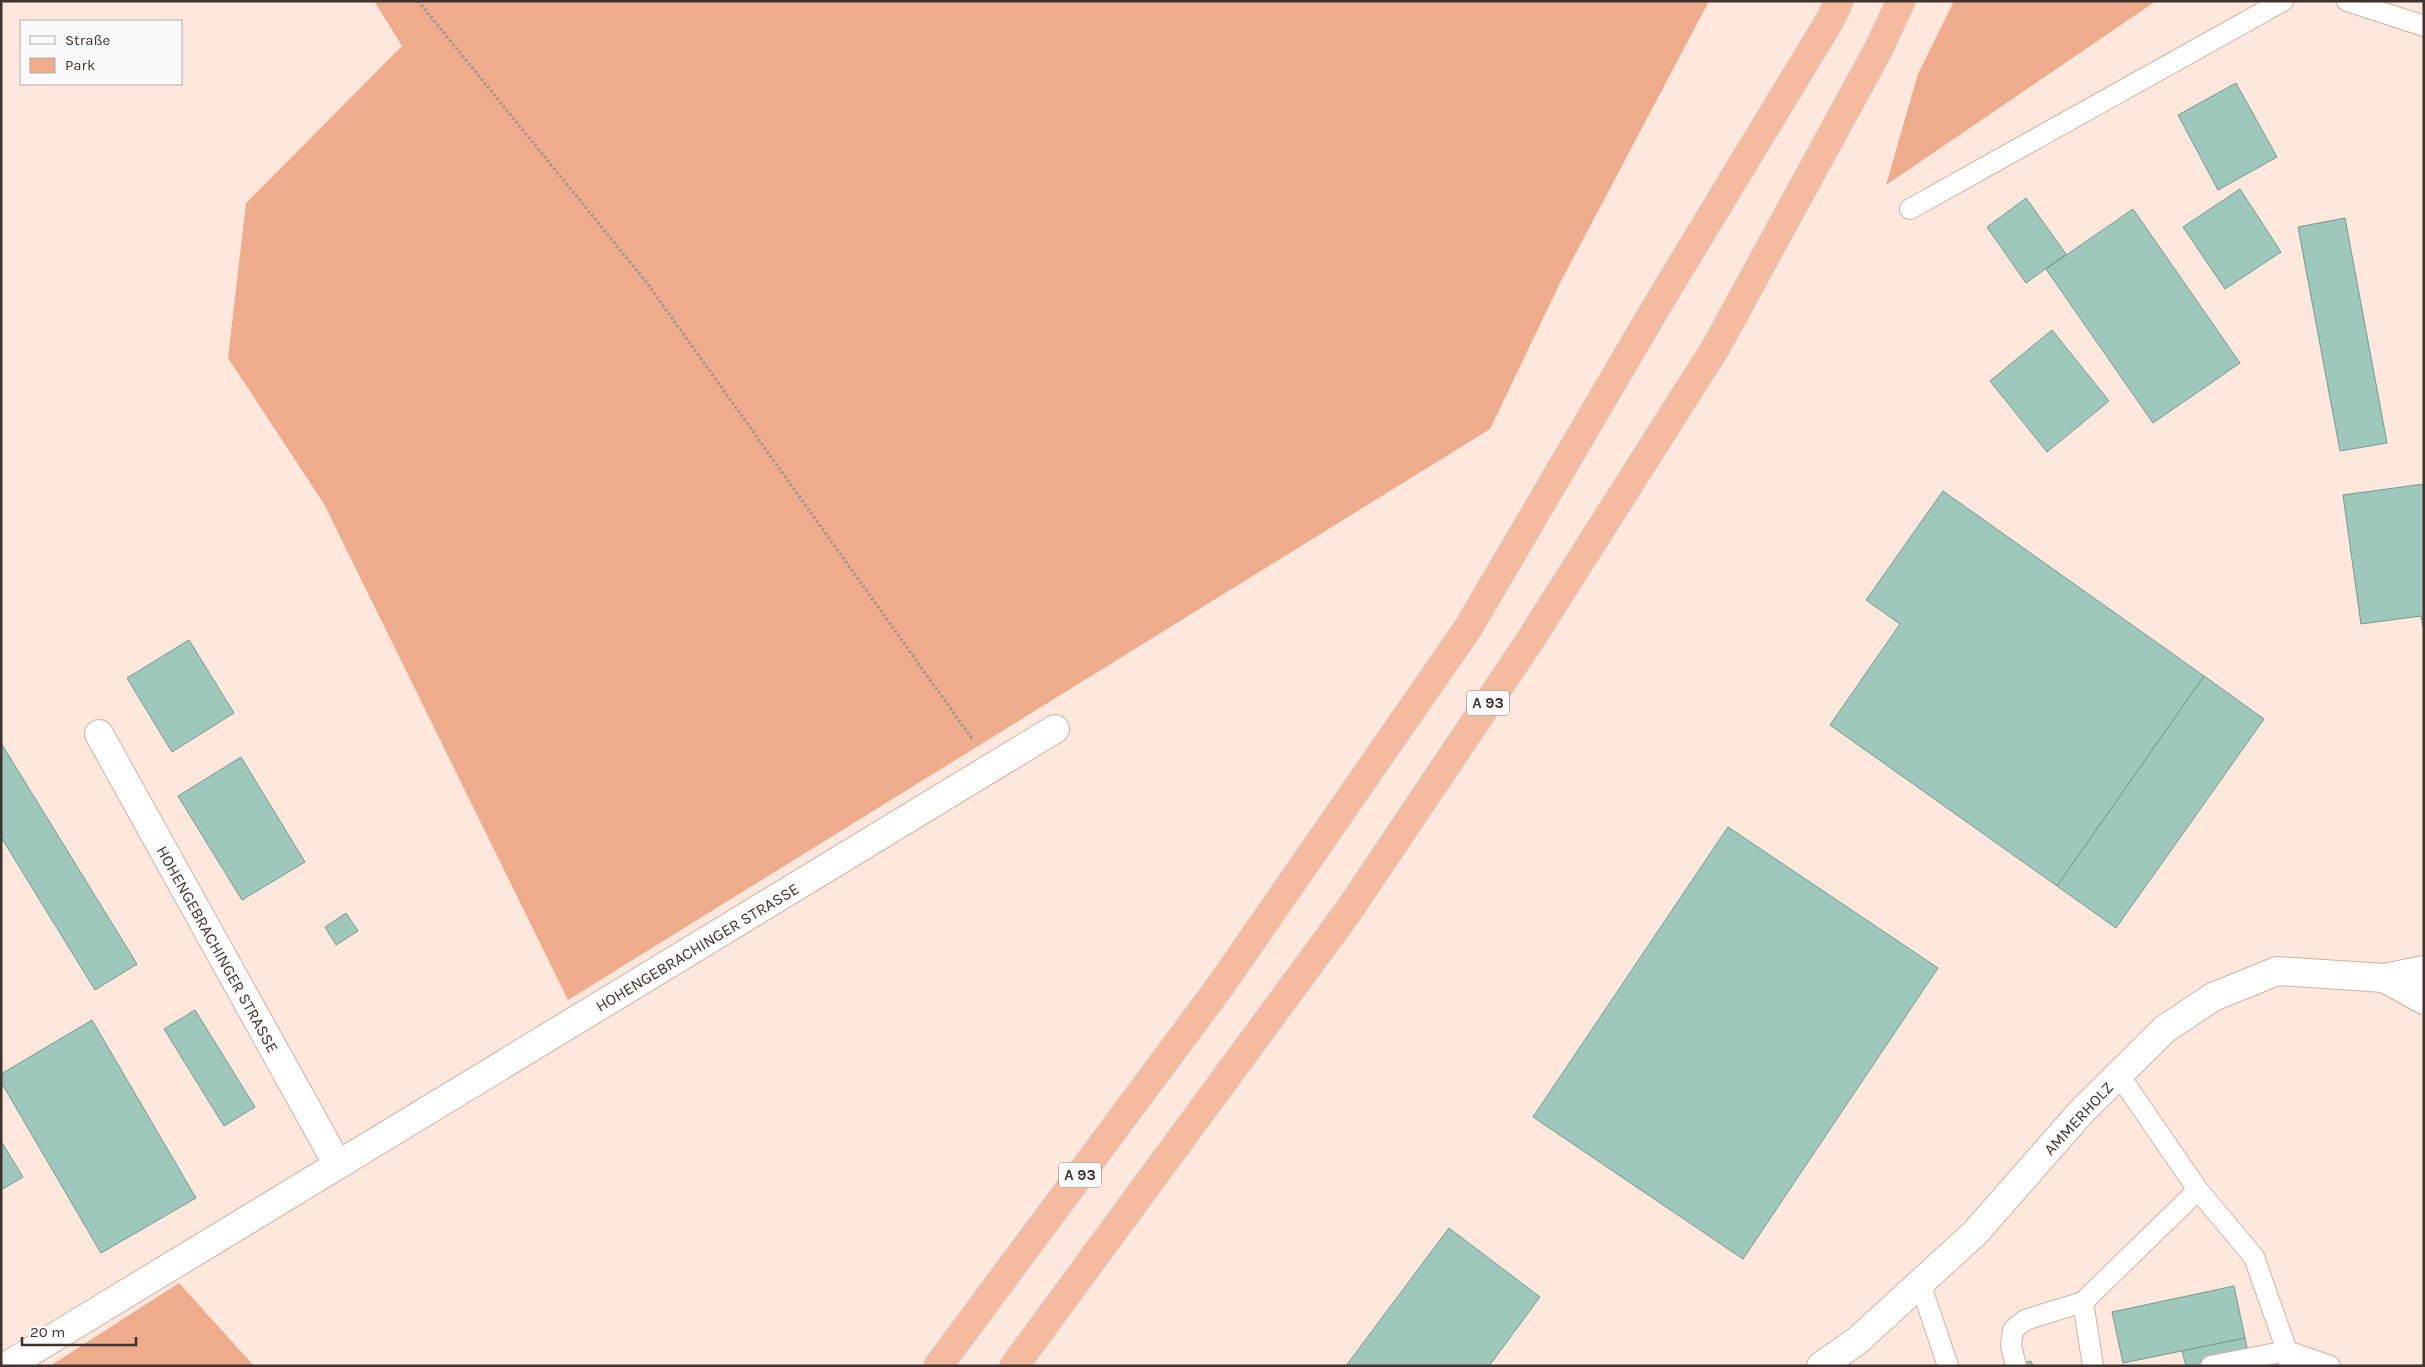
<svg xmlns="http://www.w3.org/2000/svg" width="2425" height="1367" viewBox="0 0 2425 1367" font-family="Karla,sans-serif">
<rect width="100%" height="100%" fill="#fee8de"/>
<!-- green -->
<g fill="#eeac8d">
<path d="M374 1H1709L1560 283 1490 429 568 1000 324 504 228 358 246 203 402 46Z"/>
<path d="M1954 1H2156L1886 185 1918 74Z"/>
<path d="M179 1283 254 1366H50Z"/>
</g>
<!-- building -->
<g fill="#9fc8bc" stroke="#729a8f">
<path d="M2236 83 2277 157 2218 190 2178 115Z"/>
<path d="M2240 189 2281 252 2225 289 2183 227Z"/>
<path d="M2026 198 2066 254 2026 283 1987 227Z"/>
<path d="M2133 209 2240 363 2153 423 2046 269Z"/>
<path d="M2345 218 2387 443 2340 451 2298 227Z"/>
<path d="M2052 330 2109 401 2047 452 1990 381Z"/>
<path d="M2424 484V632L2421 616 2361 624 2343 495Z"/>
<path d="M1943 491 2204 676 2057 886 1830 725 1900 624 1866 600Z"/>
<path d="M189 640 234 713 172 752 127 678Z"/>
<path d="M2204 676 2264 719 2116 928 2057 886Z"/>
<path d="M1 743 137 964 95 990 1 837Z"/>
<path d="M241 757 305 862 242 900 178 796Z"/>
<path d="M1728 827 1938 968 1743 1259 1533 1117Z"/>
<path d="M346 913 358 931 336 945 325 927Z"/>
<path d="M195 1010 255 1107 224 1126 164 1029Z"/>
<path d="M92 1020 196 1198 101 1253 1 1082V1074Z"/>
<path d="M1 1141 23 1177 1 1190Z"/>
<path d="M1449 1228 1540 1297 1489 1366H1346Z"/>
<path d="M2234 1286 2245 1338 2123 1363 2112 1312Z"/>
<path d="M2245 1338 2251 1366H2186L2182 1351Z"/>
<path d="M2031 1361 2033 1366H2009Z"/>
</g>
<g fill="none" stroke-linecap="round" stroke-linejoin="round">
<defs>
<g id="lane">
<path d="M2347 1 2424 26"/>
<path d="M1910 209 2283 1"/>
<path d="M2119 1075 2198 1190 2254 1257 2287 1351 2330 1366"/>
<path d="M1920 1283 1948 1366"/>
<path d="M2083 1302 2093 1366"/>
<path d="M2016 1366 2011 1346 2013 1330 2025 1320 2083 1302 2198 1190"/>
<path d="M2211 1366 2287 1351 2289 1363"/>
</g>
<g id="street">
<path d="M99 734 338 1165"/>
<path d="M2384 978 2424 1000"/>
<path d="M7 1366 1055 729"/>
<path d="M1821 1366 1857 1341 1975 1233 2082 1111 2165 1029 2213 997 2277 971 2384 978 2424 970"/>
</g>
<g id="highway">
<path d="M938 1366 1221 985 1468 628 1658 304 1830 20 1839 1"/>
<path d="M1014 1366 1347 913 1529 642 1716 347 1878 50 1901 1"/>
</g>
</defs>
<!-- lane casing -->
<use href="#lane" stroke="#d3b1a1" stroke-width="22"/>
<!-- street casing -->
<use href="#street" stroke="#d3b1a1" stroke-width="30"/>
<!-- highway casing -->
<use href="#highway" stroke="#d5d2d1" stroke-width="30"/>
<!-- path -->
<path stroke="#a5938b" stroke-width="3" stroke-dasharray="2.5 2.5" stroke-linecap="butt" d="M418 1 647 283 973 740"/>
<!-- lane -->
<use href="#lane" stroke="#fff" stroke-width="20"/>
<!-- street -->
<use href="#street" stroke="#fff" stroke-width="28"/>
<!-- highway -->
<use href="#highway" stroke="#f6ba9f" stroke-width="28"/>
</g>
<g text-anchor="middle" stroke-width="4" stroke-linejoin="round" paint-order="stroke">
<!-- shield labels -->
<g fill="#fafafa" stroke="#786e6a" stroke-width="1">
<rect x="1467" y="690.5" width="42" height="25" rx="4"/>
<rect x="1059" y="1162.5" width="42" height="25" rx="4"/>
</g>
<g font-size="15" font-weight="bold" fill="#40322c">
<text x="1488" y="708">A 93</text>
<text x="1080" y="1180">A 93</text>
</g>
<!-- street labels -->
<g font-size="16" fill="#40322c" stroke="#fafafa">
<text transform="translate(697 947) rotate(-31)" y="6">HOHENGEBRACHINGER STRASSE</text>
<text transform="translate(218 949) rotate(61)" y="6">HOHENGEBRACHINGER STRASSE</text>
<text transform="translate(2078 1118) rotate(-47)" y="6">AMMERHOLZ</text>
</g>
</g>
<!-- border -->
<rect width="2425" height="1367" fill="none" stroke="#40322c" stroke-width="5"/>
<!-- legend -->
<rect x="20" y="20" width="162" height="65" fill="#fafafa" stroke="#b0aaa8"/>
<rect x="30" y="36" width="25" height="8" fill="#ffffff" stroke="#b0aaa8"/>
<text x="65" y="45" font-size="15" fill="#40322c">Straße</text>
<rect x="30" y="58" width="25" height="15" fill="#eeac8d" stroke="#b0aaa8"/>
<text x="65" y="70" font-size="15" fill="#40322c">Park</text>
<!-- scale -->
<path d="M22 1337v8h114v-8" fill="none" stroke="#40322c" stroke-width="2.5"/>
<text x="30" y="1337" font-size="15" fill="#40322c" stroke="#fafafa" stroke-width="4" paint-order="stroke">20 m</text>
</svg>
